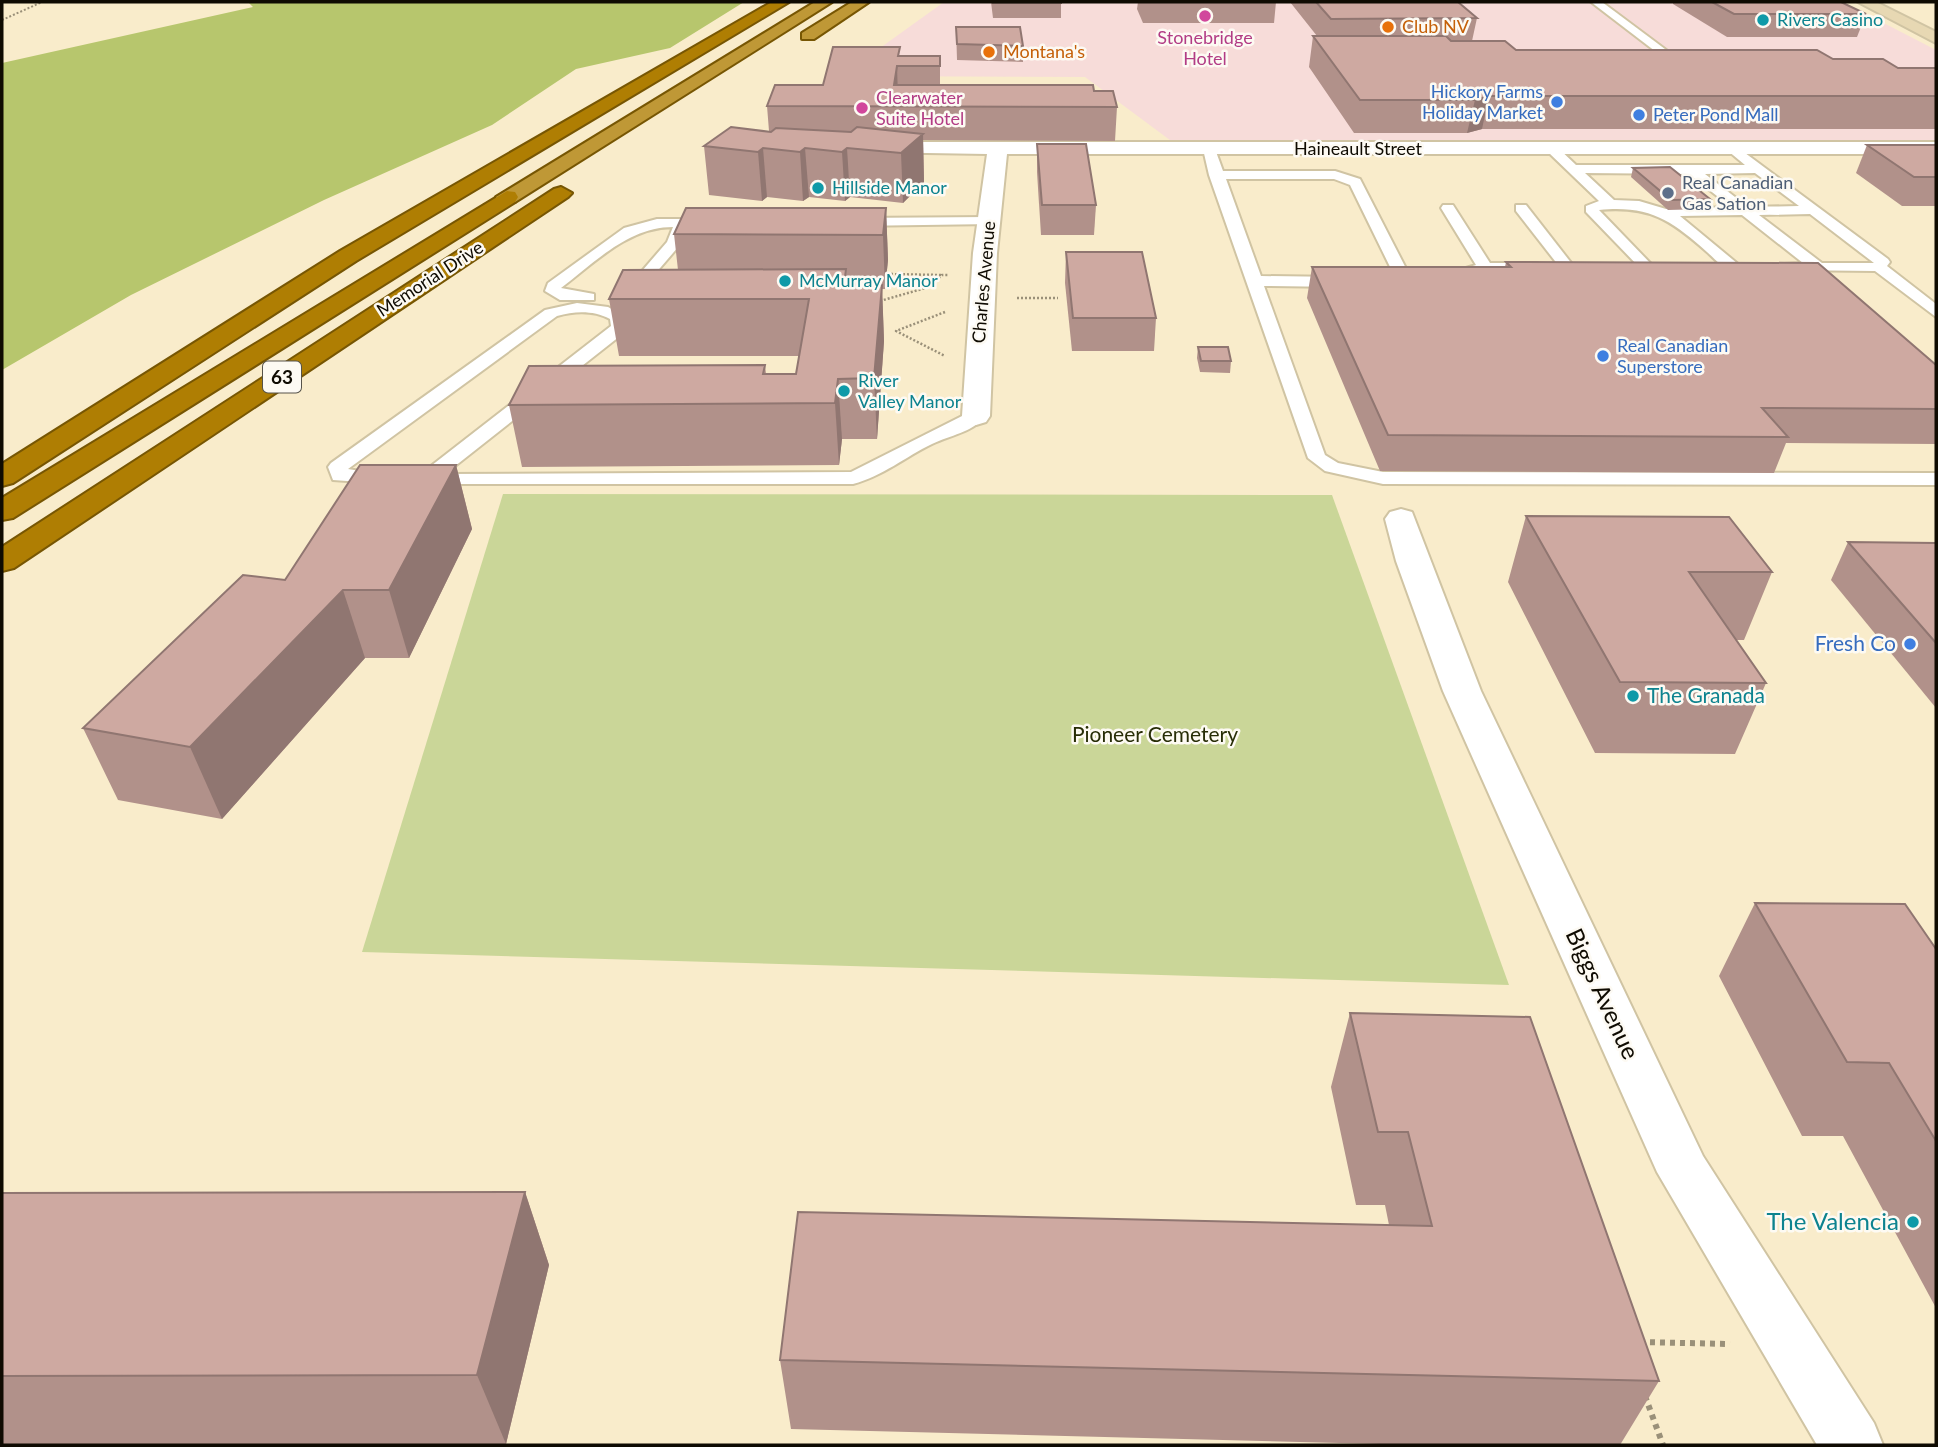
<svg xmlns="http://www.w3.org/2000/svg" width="1938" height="1447" viewBox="0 0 1938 1447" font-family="Lato,sans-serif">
<rect width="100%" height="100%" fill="#f9eccb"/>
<!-- commercial -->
<path fill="#f7dcd9" d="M944 2H1843L1936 50V143L1733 150 1182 149 1085 77 841 76Z"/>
<!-- green -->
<path fill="#cad698" d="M503 494 1332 495 1509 985 362 952Z"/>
<!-- forest -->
<path fill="#b7c66d" d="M248 2H744L670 48 576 69 492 125 324 200 131 295 2 370V63L253 7Z"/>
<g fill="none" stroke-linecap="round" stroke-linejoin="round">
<defs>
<g id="service">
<path d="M1591 2H1602L1689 67V71H1681Z"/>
<path d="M1209 145 1215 149 1223 171H1335L1360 179 1413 282C1406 289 1386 289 1379 282L1382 279 1395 277 1350 185 1334 179H1226L1261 276 1341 277 1349 282 1341 287 1264 286 1325 455 1338 463 1383 472 1936 473V485L1383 484 1325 471 1308 458 1209 175 1203 149Z"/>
<path d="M1548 146H1556L1576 165H1745L1727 150 1737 147 1888 259 1890 262 1887 266 1936 304V317L1875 271 1785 270V264L1803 263 1742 215 1680 216 1738 264 1740 267 1733 271C1723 269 1715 259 1707 252 1671 220 1649 205 1599 210L1654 267 1647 271 1642 270 1586 212V206L1599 201 1548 152ZM1585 173 1689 174 1731 207 1666 209 1639 201 1614 200ZM1755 173 1799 206 1748 207 1705 174ZM1810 214 1874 263H1822L1759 215Z"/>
<path d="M1443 205H1453L1490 263H1537L1544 267 1537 271 1466 274V268L1476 265 1441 208Z"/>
<path d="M1516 205H1526L1572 264V270H1562L1516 211Z"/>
<path d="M989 217 994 218V224L853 226 846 222 853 218Z"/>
<path d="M657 219H712L719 223 712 227H687L679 246 636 296H626L623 293 667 242 673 227C629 227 595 262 561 288L594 294V300H560L545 291 548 283 624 228Z"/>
<path d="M577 303 608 307 626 317 627 326 620 336 445 474 851 472 970 412 976 411 985 416C972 433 950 435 932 444 905 457 883 476 853 484H418L415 480 418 476 611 326 610 319C593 310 575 311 557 316L348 469 390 476 393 480 390 484 333 480 328 467 331 463 545 310Z"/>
</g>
<g id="minor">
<path d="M873 142H1936V154H1007L997 253 990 416 986 422 976 425 966 422 962 416 973 253 987 154 866 152 863 148 866 144Z"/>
<path d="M1401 509 1412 512 1481 691 1703 1156 1874 1423 1883 1445H1817L1657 1172 1443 691 1396 561 1385 519 1390 512Z"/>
</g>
<path id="secondary" d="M1858 2H1876L1936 32V43Z"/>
<g id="trunk">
<path d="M815 2H832L515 202H499L496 197Z"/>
<path d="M852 2H869L814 39H802V33Z"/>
</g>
<g id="motorway">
<path d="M772 2H789L356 261 13 483 2 486V464L340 251Z"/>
<path d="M561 187 572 193 568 197 14 568 2 571V547L554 189Z"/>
<path d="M507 191 515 192 518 197 515 202 13 518 2 520V498Z"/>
</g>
</defs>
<!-- service casing -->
<use href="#service" stroke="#d0c4a3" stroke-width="4"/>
<!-- minor casing -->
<use href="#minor" stroke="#d0c4a3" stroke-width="4"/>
<!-- secondary casing -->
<use href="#secondary" stroke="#d0c4a3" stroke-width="4"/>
<!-- trunk casing -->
<use href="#trunk" stroke="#775603" stroke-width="4"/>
<!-- motorway casing -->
<use href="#motorway" stroke="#775603" stroke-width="4"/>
<!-- path-far2 -->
<path stroke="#9a9079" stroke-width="2" stroke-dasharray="2 2" stroke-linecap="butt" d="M2 20 42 2"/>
<!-- path-far1 -->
<g stroke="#9a9079" stroke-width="2.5" stroke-dasharray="2 2" stroke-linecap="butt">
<path d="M887 274 941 275"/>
<path d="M1017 298H1058"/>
<path d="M880 301 929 287 942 275H948"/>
<path d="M945 312 896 331 945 356"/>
</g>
<!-- path -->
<g stroke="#9a9079" stroke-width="6" stroke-dasharray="5 5" stroke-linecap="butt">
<path d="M1640 1342 1730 1344"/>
<path d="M1645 1396 1663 1445"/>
</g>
<!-- service -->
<use href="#service" fill="#fff" fill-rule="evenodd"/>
<!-- minor -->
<use href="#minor" fill="#fff" fill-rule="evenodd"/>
<!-- secondary -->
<use href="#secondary" fill="#e7d8b3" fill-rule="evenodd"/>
<!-- trunk -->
<use href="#trunk" fill="#bf9836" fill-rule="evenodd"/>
<!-- motorway -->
<use href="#motorway" fill="#af7e03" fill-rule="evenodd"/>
</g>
<!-- wall -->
<g fill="#b1918a">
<path d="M991 2H1061V18H993Z"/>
<path d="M1138 2H1276L1274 23H1143L1137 9Z"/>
<path d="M1290 2H1458L1477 18 1472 41 1516 50 1833 59 1898 68H1936V129H1482L1467 133H1354L1309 67 1313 36H1317Z"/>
<path d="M1673 2H1841L1866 14 1857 37H1727L1673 4Z"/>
<path d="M956 27 1023 46V62L957 60Z"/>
<path d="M900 56H940V85L1094 91 1117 107 1115 141 923 140 924 182 903 203 850 197 845 201 809 197 803 201 767 197 762 201 709 195 704 146 769 131 767 106Z"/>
<path d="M1037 144 1096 205 1094 235H1041L1037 172Z"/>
<path d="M1867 145H1936V206H1902L1856 173Z"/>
<path d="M1633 168 1710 199 1706 209 1668 210 1631 177Z"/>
<path d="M886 208 888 260 885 289H882L884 341 877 439H842L839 465 522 467 509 405 765 365 766 374H796L799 356H619L609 299 678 270 674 234Z"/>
<path d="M1066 252 1156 318 1154 351H1072L1065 283Z"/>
<path d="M1506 262 1936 365V444L1786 443 1774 473 1380 471 1307 298 1312 267H1505Z"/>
<path d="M1198 347 1231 361 1230 373 1200 372 1197 358Z"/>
<path d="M456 465 472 529 409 658H365L222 819 118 800 83 728 285 580Z"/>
<path d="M1526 516 1772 572 1744 640H1736L1766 683 1735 754 1595 753 1508 582Z"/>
<path d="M1848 542 1936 543V708L1831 580Z"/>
<path d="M1755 903 1936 949V1308L1843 1136H1802L1719 976Z"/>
<path d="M1350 1013 1659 1381 1620 1445H1420L791 1429 780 1360 1389 1225 1385 1205H1356L1331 1087Z"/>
<path d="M525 1192 549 1265 506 1444 2 1445V1193Z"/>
</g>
<!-- shaded-wall -->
<g fill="#907671">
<path d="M897 66 898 98 894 85Z"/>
<path d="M1489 96 1482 129 1467 133 1475 100Z"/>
<path d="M923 134 924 182 903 203 901 153Z"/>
<path d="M763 148 767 197 762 201 758 152Z"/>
<path d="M805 148 809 197 803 201 800 152Z"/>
<path d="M847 148 850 197 845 201 842 152Z"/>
<path d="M886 208 888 260 885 289 883 235Z"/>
<path d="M882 285 884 341 877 439 874 378Z"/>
<path d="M838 379 842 439 839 465 835 403Z"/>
<path d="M456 465 472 529 409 658 389 590Z"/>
<path d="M343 590 365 658 222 819 190 747Z"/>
<path d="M525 1192 549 1265 506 1444 477 1375Z"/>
</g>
<!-- building -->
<g fill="#cea9a1" stroke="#907671" stroke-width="2">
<rect x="993" y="2" width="68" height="1"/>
<path d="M1316 2H1458L1477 18 1331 19Z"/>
<path d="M1712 2H1841L1866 14H1734Z"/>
<path d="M956 27H1020L1023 46 957 44Z"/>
<path d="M1313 36H1446L1451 41H1505L1516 50H1817L1833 59H1883L1898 68H1936V96H1489L1475 100H1360Z"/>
<path d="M833 47H900L898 56H940V66H897L894 85H1093L1094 91H1113L1117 107 767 106 775 85H823Z"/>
<path d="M731 127 771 132 776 128 851 132 857 127 923 134 901 153 847 148 842 152 805 148 800 152 763 148 758 152 704 146Z"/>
<path d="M1037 144H1086L1096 205H1042Z"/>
<path d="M1867 145H1936V177H1914Z"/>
<path d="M1670 167 1710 199 1671 200 1633 168Z"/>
<path d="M686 208H886L883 235 674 234Z"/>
<path d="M1066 252H1142L1156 318H1073Z"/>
<path d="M1506 262 1818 263 1936 365V409L1762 408 1788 437 1388 435 1312 267H1511Z"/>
<path d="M846 269 844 285H882L874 378 838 379 835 403 509 405 529 366 765 365 763 374H796L809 299H609L623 270Z"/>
<path d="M1198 347H1228L1231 361H1201Z"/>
<path d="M360 465H456L389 590H343L190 747 83 728 243 575 285 580Z"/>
<path d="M1526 516 1729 517 1772 572H1689L1766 683 1620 682Z"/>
<path d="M1848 542 1936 543V643Z"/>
<path d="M1755 903 1905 904 1936 949V1141L1889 1063 1847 1062Z"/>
<path d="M1350 1013 1530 1017 1659 1381 780 1360 798 1212 1432 1226 1408 1132H1378Z"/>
<path d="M525 1192 477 1375 2 1376V1193Z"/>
</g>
<!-- markers -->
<g fill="#d1479c" stroke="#fdfaf3" stroke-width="2.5">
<circle cx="1205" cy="16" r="7"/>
<circle cx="862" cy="108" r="7"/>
</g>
<g fill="#0f9aa8" stroke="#fdfaf3" stroke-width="2.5">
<circle cx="1763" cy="20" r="7"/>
<circle cx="818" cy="188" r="7"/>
<circle cx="785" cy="281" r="7"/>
<circle cx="844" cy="391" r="7"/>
<circle cx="1633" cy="696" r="7"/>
<circle cx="1913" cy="1222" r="7"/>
</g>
<g fill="#e8710a" stroke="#fdfaf3" stroke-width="2.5">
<circle cx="1388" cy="27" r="7"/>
<circle cx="989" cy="52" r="7"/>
</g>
<g fill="#3f7fe0" stroke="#fdfaf3" stroke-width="2.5">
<circle cx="1557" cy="102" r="7"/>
<circle cx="1639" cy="115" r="7"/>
<circle cx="1603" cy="356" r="7"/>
<circle cx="1910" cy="644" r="7"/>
</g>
<circle fill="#5c6f8a" stroke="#fdfaf3" stroke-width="2.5" cx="1668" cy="193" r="7"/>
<g text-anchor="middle" stroke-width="5" stroke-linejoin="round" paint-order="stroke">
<!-- far-culture labels -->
<g font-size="18" fill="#0d838f" stroke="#fdfaf3" text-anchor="start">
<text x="1777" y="26">Rivers Casino</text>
<text x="832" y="194">Hillside Manor</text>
<text x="799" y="287">McMurray Manor</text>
<text x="858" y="387">River<tspan x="858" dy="21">Valley Manor</tspan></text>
</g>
<!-- far-food labels -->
<g font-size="18" fill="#c56008" stroke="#fdfaf3" text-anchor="start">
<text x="1402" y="33">Club NV</text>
<text x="1003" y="58">Montana's</text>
</g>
<!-- far-hotel labels -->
<g font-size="18" fill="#b23c85" stroke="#fdfaf3">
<text x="1205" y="44">Stonebridge<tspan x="1205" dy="21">Hotel</tspan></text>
<text x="876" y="104" text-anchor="start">Clearwater<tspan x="876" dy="21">Suite Hotel</tspan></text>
</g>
<!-- far-shop labels -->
<g font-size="18" fill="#366cbe" stroke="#fdfaf3" text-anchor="start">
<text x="1543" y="98" text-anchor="end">Hickory Farms<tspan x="1543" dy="21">Holiday Market</tspan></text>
<text x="1653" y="121">Peter Pond Mall</text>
<text x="1617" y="352">Real Canadian<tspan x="1617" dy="21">Superstore</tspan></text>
</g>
<!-- far-street labels -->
<g font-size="18" fill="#0f0b02" stroke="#fdfaf3">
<text x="1358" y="155">Haineault Street</text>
<text transform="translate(430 279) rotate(-33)" y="6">Memorial Drive</text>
<text transform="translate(984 282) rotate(-85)" y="6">Charles Avenue</text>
</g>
<!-- far-service labels -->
<g font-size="18" fill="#4e5e75" stroke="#fdfaf3" text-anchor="start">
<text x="1682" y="189">Real Canadian<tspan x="1682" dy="21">Gas Sation</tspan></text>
</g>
<!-- shield labels -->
<rect fill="#fdfaf3" stroke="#56534a" stroke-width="2" x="263" y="361.5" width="38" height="31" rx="5"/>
<g font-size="19" font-weight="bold" fill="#0f0b02">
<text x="282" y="384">63</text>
</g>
<!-- shop labels -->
<g font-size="21" fill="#366cbe" stroke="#fdfaf3" text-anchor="end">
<text x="1896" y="651">Fresh Co</text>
</g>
<!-- culture labels -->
<g font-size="21" fill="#0d838f" stroke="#fdfaf3" text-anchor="start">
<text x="1647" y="703">The Granada</text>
</g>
<!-- park labels -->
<g font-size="21" fill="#272d06" stroke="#fdfaf3">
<text x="1155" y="742">Pioneer Cemetery</text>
</g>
<!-- near-street labels -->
<g font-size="24" fill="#0f0b02" stroke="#fdfaf3">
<text transform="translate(1602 994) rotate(65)" y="8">Biggs Avenue</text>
</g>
<!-- near-culture labels -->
<g font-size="24" fill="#0d838f" stroke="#fdfaf3" text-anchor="end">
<text x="1899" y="1230">The Valencia</text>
</g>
</g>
<!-- border -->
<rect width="1938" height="1447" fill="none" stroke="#0f0b02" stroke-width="7"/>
</svg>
